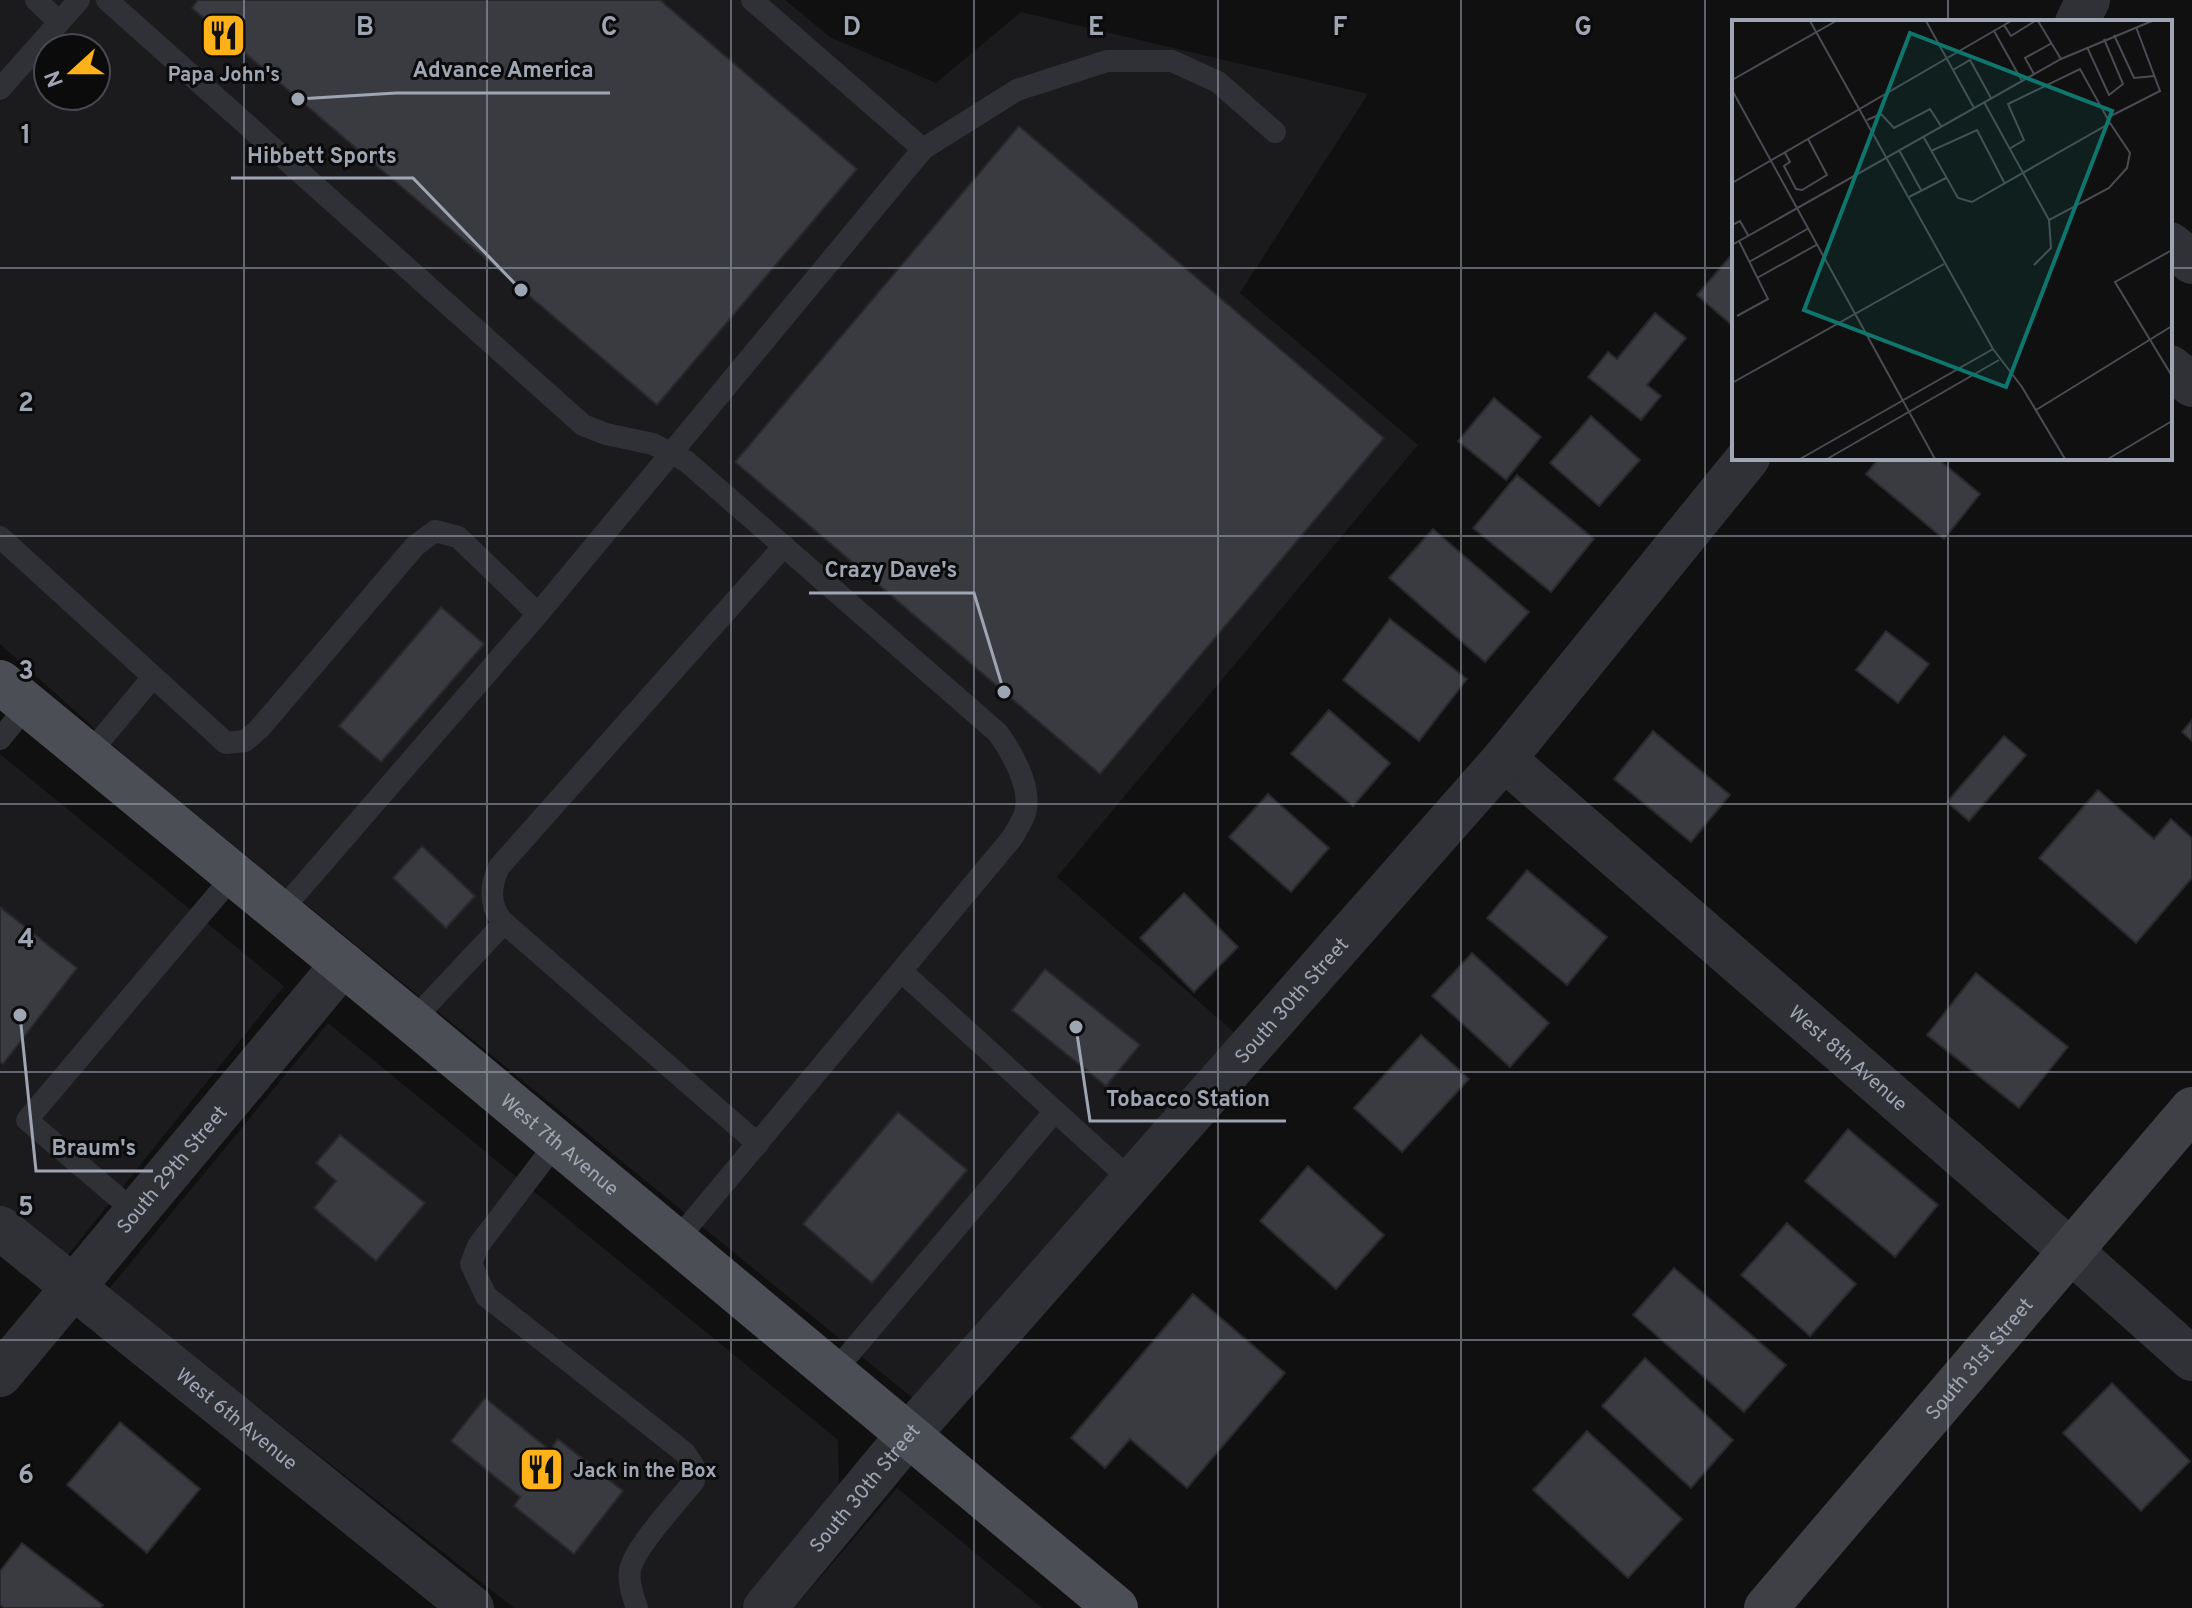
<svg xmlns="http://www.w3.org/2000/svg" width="2192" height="1608" viewBox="0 0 2192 1608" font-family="Overpass,sans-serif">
<rect width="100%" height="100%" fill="#101011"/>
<!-- built -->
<g fill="#1b1b1e" fill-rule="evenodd">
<path d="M0 0H785L830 37 936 83 1021 12 1368 94 1240 293 1418 445 1057 877 1245 1042 920 1404 141 770 0 644ZM48 48H96V96H48Z"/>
<path d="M0 754 284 986 63 1261 0 1209Z"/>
<path d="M328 1023 838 1440 839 1494 741 1608H514L108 1290Z"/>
<path d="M897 1488 1042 1608H794Z"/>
</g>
<!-- building -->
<g fill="#3a3b41" stroke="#29292d" stroke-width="2">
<path d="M198 0H660L857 169 657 405 192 8Z"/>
<path d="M1019 126 1384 438 1100 774 735 462Z"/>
<path d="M1734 252V327L1697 295Z"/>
<path d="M1655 313 1686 338 1647 385 1661 396 1641 420 1588 377 1608 352 1617 359Z"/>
<path d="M1494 398 1541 437 1506 480 1458 441Z"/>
<path d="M1591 416 1640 460 1599 506 1550 463Z"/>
<path d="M1879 458H1937L1980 494 1944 539 1866 474Z"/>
<path d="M1517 475 1594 539 1551 592 1473 528Z"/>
<path d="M1433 529 1529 612 1485 662 1389 578Z"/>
<path d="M441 607 484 644 381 762 339 726Z"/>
<path d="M1390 619 1467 679 1419 741 1343 680Z"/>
<path d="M1886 631 1929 664 1898 703 1856 670Z"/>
<path d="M1329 710 1390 763 1353 806 1291 754Z"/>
<path d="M2192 720V741L2182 732Z"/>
<path d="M1653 731 1730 795 1691 842 1614 779Z"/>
<path d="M2004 736 2026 755 1969 821 1947 802Z"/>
<path d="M2098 790 2154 839 2171 819 2192 838V878L2136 943 2039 858Z"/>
<path d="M1268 794 1329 848 1291 892 1229 837Z"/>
<path d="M422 846 475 896 446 928 393 878Z"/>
<path d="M1527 870 1607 937 1567 985 1487 918Z"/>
<path d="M1184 893 1238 947 1194 992 1140 938Z"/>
<path d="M0 907 77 968 3 1064 0 1062Z"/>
<path d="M1472 953 1549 1023 1510 1067 1432 996Z"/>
<path d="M1045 969 1140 1045 1106 1086 1012 1010Z"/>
<path d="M1976 973 2068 1047 2019 1108 1927 1035Z"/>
<path d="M1421 1035 1469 1079 1402 1152 1354 1108Z"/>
<path d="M898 1112 967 1170 872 1283 803 1224Z"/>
<path d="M1848 1129 1938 1205 1895 1257 1805 1181Z"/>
<path d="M340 1135 425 1203 376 1261 314 1208 336 1181 316 1163Z"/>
<path d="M1308 1166 1384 1235 1336 1289 1260 1221Z"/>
<path d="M1787 1223 1856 1284 1810 1336 1741 1275Z"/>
<path d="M1674 1268 1786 1365 1744 1412 1633 1315Z"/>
<path d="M1193 1294 1285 1373 1187 1488 1130 1439 1105 1468 1071 1438Z"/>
<path d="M1645 1358 1733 1440 1691 1488 1602 1406Z"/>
<path d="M2112 1383 2190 1461 2141 1511 2063 1433Z"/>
<path d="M485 1398 550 1450 558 1439 623 1491 574 1554 514 1506 520 1497 451 1441Z"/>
<path d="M120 1422 200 1489 147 1553 67 1485Z"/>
<path d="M1587 1431 1682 1519 1628 1578 1533 1490Z"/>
<path d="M22 1543 103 1605 100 1608H4L0 1605V1571Z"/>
</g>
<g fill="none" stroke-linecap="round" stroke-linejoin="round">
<!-- lane -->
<g stroke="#303136" stroke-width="22">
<path d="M36 0 59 22"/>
<path d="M107 0 583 425 606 434 653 444 686 461 998 733C1012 753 1034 790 1024 816 1021 823 1016 831 1012 838L676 1241"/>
<path d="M752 0 923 149 1017 90 1107 61H1172L1218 82 1275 132"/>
<path d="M0 89 79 0"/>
<path d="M0 537 226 743 245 741 259 729 415 546 435 531 458 537 538 614"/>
<path d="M0 739 28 705"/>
<path d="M88 755 153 677"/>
<path d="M280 912 538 614 923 149"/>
<path d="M901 971 1132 1181"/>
<path d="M412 1021 504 923"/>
<path d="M557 1142 478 1246 471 1264 486 1296 685 1453 694 1467V1481C679 1500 634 1548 630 1570 628 1583 633 1596 637 1608"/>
<path d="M758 1144 501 920C489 903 490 886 499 867L784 546"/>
<path d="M135 1212 27 1120 234 875"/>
<path d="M834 1372 1055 1111"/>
</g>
<!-- street -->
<g stroke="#303136" stroke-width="44">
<path d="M2077 22 2088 0"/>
<path d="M2170 244 2192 262"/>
<path d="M2170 367 2192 385"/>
<path id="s1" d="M1504 759 2072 1252 2192 1359"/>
<path id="s2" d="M0 1228 472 1608"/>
<path id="s3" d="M0 1375 343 964"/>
<path id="s4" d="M765 1608 909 1434 1504 759 1748 458"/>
</g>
<!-- secondary -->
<path stroke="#3e4046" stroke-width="44" id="s5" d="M1766 1608 2192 1109"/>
<!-- primary -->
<path stroke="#4c4e56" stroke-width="44" id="s6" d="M0 682 412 1021 1116 1608"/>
</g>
<!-- grid -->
<path fill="none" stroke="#9fa6b3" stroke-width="2" stroke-opacity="0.55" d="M244 0V1608M487 0V1608M731 0V1608M974 0V1608M1218 0V1608M1461 0V1608M1705 0V1608M1948 0V22M0 268H1734M2170 268H2192M1948 458V1608M0 536H2192M0 804H2192M0 1072H2192M0 1340H2192"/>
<!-- icons -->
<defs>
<symbol id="restaurant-square" viewBox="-11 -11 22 22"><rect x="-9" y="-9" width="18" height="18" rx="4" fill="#ffb11a" stroke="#0b0b0c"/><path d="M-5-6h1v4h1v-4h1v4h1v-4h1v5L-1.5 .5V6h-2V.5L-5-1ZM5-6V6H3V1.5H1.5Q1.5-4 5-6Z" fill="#111"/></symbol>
</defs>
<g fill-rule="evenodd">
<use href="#restaurant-square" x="198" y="10" width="51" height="51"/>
<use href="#restaurant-square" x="516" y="1444" width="51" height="51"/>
</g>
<g text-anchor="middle" stroke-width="6" stroke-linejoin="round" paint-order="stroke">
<!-- poi labels -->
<g font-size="20" font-weight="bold" fill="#9fa6b3" stroke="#0b0b0c">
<text x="224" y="81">Papa John's</text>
<text x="573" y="1477" text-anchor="start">Jack in the Box</text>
</g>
<!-- street labels -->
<g font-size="20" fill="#9fa6b3" stroke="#0b0b0c">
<text dy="7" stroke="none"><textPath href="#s4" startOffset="804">South 30th Street</textPath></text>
<text dy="7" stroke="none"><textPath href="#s1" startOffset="456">West 8th Avenue</textPath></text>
<text dy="7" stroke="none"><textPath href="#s6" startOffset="726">West 7th Avenue</textPath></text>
<text dy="7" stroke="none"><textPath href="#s3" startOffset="268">South 29th Street</textPath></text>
<text dy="7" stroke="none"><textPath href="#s5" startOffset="328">South 31st Street</textPath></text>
<text dy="7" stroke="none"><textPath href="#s2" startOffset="304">West 6th Avenue</textPath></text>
<text dy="7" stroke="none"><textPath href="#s4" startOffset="156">South 30th Street</textPath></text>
</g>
</g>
<!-- overview -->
<g transform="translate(1732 20)">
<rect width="440" height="440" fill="#101011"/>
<path fill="none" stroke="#494c52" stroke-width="2" d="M78 1 261 329 290 367 333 439M194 1 242 88M306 1 329 39M272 5 279 16 303 1M262 11 290 61M382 15 402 58 423 56M355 27 377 75 391 64 372 19M221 50 238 40 259 78M302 54 293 38 320 23M0 60 104 1M0 70 203 439M252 82 317 200M375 98 428 71 404 7M135 100 149 94 162 108 198 89 209 106M191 116 226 178 240 182 378 103 348 49 276 84 292 120 277 129M167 130 189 170M199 131 245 110 273 164M53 133 58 142 52 146 64 169 70 170 95 155 76 119M0 163 279 1M177 177 214 158M0 205 8 201 16 215M0 225 329 39 420 1M440 230 383 262 440 356M17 242 77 208M302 245 319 228 317 200 377 168 395 148 398 133 378 103M25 258 86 224M5 296 36 279 7 221M0 363 212 244M304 390 440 306M68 439 261 329M95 439 267 340M376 439 440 401"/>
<path fill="#0f766e" fill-opacity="0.15" stroke="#0f766e" stroke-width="4" d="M178 13 380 91 274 367 72 290Z"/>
<rect width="440" height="440" fill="none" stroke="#9fa6b3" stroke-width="4"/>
</g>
<g font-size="26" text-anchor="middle" font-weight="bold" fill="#9fa6b3" stroke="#0b0b0c" stroke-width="6" stroke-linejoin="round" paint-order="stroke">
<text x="365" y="35">B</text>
<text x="609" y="35">C</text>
<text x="852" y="35">D</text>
<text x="1096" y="35">E</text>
<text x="1340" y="35">F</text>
<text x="1583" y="35">G</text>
<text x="26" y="143">1</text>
<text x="26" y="411">2</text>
<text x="26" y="679">3</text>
<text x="26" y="947">4</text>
<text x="26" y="1215">5</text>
<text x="26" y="1483">6</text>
</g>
<!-- callouts -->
<path fill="none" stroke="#9fa6b3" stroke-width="3" d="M298 99L396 93H610M521 290L413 178H231M1004 692L974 593H809M1076 1027L1090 1121H1286M20 1015L36 1171H153"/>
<g fill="#9fa6b3" stroke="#0b0b0c" stroke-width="3">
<circle cx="298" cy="99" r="8"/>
<circle cx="521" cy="290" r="8"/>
<circle cx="1004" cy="692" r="8"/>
<circle cx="1076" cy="1027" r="8"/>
<circle cx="20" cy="1015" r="8"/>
</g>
<g font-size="22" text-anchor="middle" font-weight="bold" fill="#9fa6b3" stroke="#0b0b0c" stroke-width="6" stroke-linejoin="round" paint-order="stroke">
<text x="503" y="77">Advance America</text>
<text x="322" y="163">Hibbett Sports</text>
<text x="891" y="577">Crazy Dave's</text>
<text x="1188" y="1106">Tobacco Station</text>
<text x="94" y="1155">Braum's</text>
</g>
<!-- north arrow -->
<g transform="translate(72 72) rotate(249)"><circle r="38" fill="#0b0b0c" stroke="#46494f" stroke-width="2"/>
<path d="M0-6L14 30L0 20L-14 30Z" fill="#ffb11a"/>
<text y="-12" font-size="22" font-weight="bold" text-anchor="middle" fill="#9fa6b3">N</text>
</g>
</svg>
